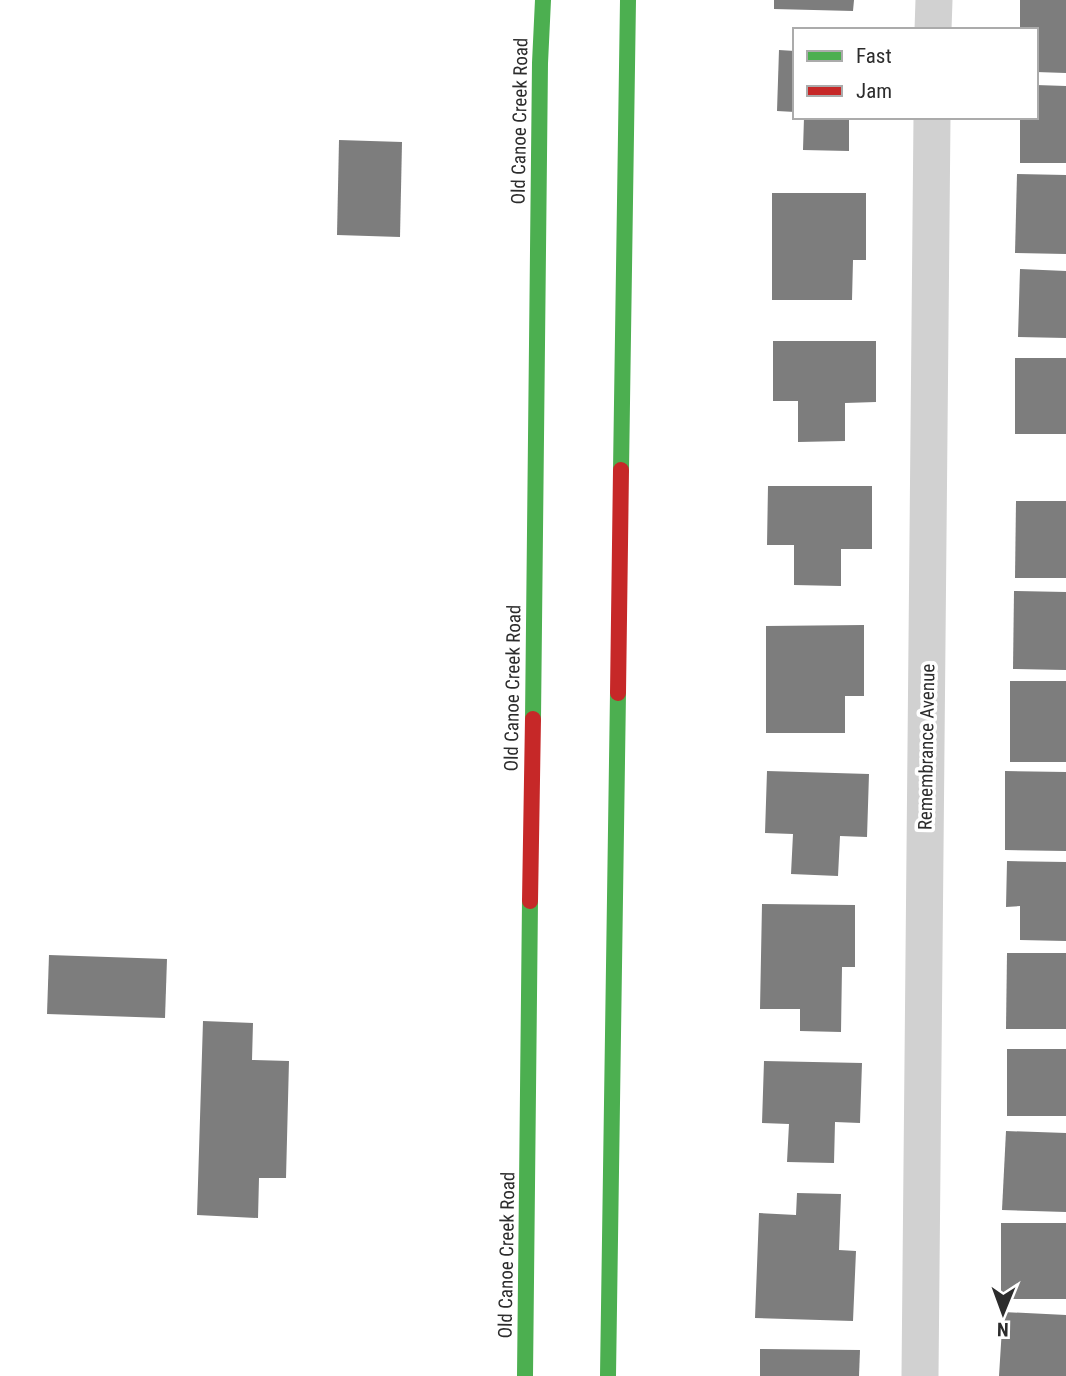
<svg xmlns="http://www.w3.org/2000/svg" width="1066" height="1376" viewBox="0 0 1066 1376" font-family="'Roboto Condensed',sans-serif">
<rect width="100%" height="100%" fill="#fff"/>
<!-- building -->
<g fill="#7d7d7d">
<path d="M774 0H854L853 11 774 9Z"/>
<path d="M1020 0H1066V73L1036 72V30H1020Z"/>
<path d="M779 50 795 51V112L777 111Z"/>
<path d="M1036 85 1066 86V163H1020V117H1036Z"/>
<path d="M804 117H849V151L803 150Z"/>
<path d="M339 140 402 142 400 237 337 235Z"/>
<path d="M1017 174 1066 175V254L1015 253Z"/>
<path d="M772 193H866V260H853L852 300H772Z"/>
<path d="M1020 269 1066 271V338L1018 337Z"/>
<path d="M773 341H876V402L845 403V441L798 442V401H773Z"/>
<rect x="1015" y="358" width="51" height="76"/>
<path d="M768 486H872V549H841V586L794 585V545H767Z"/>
<path d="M1016 501H1066V578H1015Z"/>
<path d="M1014 591 1066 592V670L1013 669Z"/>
<path d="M864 625V696H845V733H766V626Z"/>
<rect x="1010" y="681" width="56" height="81"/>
<path d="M767 771 869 774 867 837 840 836 838 876 791 874 793 834 765 833Z"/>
<path d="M1005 771 1066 772V851L1005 850Z"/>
<path d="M1007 861 1066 862V941L1020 940V906L1006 907Z"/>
<path d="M762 904 855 905V967H842L841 1032 800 1031V1009H760Z"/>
<path d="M1007 953H1066V1029H1006Z"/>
<path d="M49 955 167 959 165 1018 47 1014Z"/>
<path d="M203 1021 253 1023 252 1060 289 1061 286 1178H259L258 1218 197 1215Z"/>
<rect x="1007" y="1049" width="59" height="67"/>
<path d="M764 1061 862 1063 860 1123 835 1122 834 1163 787 1162 789 1124 762 1123Z"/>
<path d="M1006 1131 1066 1133V1212L1002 1210Z"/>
<path d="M797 1193 841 1194 839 1250 856 1251 853 1321 755 1318 759 1213 796 1215Z"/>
<rect x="1001" y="1223" width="65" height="76"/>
<path d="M1003 1312 1066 1315V1376H999Z"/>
<path d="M760 1349 860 1350 859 1376H760Z"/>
</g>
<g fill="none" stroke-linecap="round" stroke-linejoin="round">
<!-- street -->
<g stroke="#d1d1d1" stroke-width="37">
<path d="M933 30 934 0"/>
<path d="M920 1376 932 117"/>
</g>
<!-- fast -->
<g stroke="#4caf50" stroke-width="16">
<path d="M621 470 628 0"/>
<path d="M533 719 540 63 543 0"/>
<path d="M525 1376 530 901"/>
<path d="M608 1376 618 693"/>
</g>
<!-- jam -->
<g stroke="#c62828" stroke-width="16">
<path d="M618 693 621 470"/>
<path d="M530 901 533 719"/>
</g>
</g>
<g text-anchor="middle" stroke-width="7" stroke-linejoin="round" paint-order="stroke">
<!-- street labels -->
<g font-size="19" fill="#2c2c2c" stroke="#fff">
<text transform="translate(519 121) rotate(-89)" y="7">Old Canoe Creek Road</text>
<text transform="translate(512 688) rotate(-89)" y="7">Old Canoe Creek Road</text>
<text transform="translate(926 747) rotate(-89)" y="7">Remembrance Avenue</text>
<text transform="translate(506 1255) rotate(-89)" y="7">Old Canoe Creek Road</text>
</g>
</g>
<!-- legend -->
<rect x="793" y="28" width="245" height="91" fill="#ffffff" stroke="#ababab" stroke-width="2"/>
<rect x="807" y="51" width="35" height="10" fill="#4caf50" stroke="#ababab" stroke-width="2"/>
<text x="856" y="63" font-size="21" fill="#2c2c2c">Fast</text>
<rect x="807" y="86" width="35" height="10" fill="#c62828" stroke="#ababab" stroke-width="2"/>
<text x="856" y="98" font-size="21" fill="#2c2c2c">Jam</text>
<!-- north arrow -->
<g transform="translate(1003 1313) rotate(181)" stroke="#ffffff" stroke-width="5" paint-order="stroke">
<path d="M0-5L12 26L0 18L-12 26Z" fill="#2c2c2c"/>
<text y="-10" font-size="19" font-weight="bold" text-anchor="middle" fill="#2c2c2c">N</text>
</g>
</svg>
